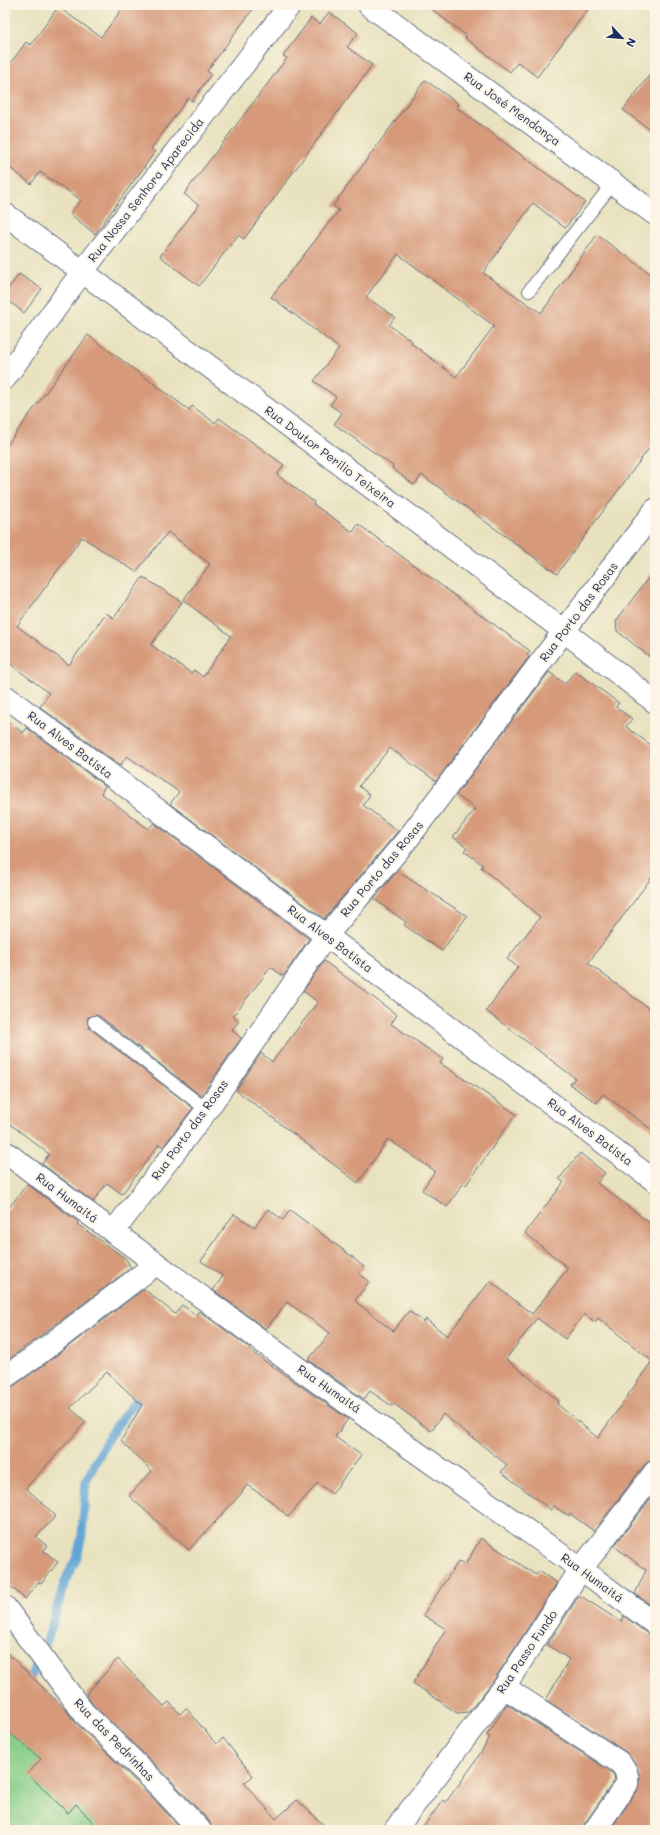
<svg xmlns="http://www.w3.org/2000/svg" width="660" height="1835" viewBox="0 0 660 1835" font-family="Mali,sans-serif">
<rect width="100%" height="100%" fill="#fcf5e5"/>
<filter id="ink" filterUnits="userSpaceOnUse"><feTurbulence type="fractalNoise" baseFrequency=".025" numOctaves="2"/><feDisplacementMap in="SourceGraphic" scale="8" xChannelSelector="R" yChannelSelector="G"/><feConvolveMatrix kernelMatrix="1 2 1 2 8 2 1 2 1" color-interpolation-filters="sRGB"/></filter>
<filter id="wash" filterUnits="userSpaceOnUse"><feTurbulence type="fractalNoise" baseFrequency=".012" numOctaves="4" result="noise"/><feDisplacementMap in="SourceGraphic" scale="16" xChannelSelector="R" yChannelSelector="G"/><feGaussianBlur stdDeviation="0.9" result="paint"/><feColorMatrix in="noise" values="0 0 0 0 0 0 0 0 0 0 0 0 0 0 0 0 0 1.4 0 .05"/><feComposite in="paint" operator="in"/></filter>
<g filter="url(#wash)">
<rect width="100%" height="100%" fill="#e8e2bf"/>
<!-- green -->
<path fill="#88ce88" stroke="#527e73" d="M5 1715 121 1830H5Z"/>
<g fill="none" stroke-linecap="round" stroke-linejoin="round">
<!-- stream -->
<path stroke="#60a5d6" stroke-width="9" d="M26 1687 48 1638 65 1581 77 1557 82 1535 86 1481 109 1436 143 1391"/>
</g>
<g id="blocks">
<!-- building -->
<g fill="#d69a7a" fill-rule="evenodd">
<path d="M125 5H256L207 71 211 74 192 101 188 98 151 149 155 152 95 234 70 214 81 200 40 172 31 184 5 164V71L26 42 31 45 58 7 101 37Z"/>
<path d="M426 5H591L537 77 518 62 510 72 465 38 467 36Z"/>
<path d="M329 12 358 33 347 47 372 65 244 239 238 235 199 286 160 256 199 205 184 194 287 58 283 56 311 18 320 24Z"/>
<path d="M655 68V133L623 110Z"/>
<path d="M425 80 459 104 456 107 585 202 565 228 533 203 483 273 541 313 597 235 655 277V440L557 574 422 475 414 485 392 468 393 466 334 424 342 413 330 405 336 397 314 381 339 348 271 297 339 210 333 206ZM398 254 494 326 456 377 411 343 412 341 389 325 395 317 366 297Z"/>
<path d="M19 274 42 289 24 313 5 298V293Z"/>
<path d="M88 335 189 410 192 406 215 423 219 418 284 465 277 475 314 502 313 504 353 532 358 524 530 651 527 655 529 657 436 781 390 748 359 786 370 795 363 805 398 831 324 919 170 804 179 792 127 756 120 766 40 707 49 693 5 660V448ZM168 532 210 564 183 600 231 636 203 677 194 670 191 673 151 645 182 602 143 577 114 618 106 613 69 665 17 626 82 537 136 572Z"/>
<path d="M655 569V661L617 631 616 621Z"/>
<path d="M575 671 619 703 616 707 632 719 626 727 655 748V873L588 963 655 1013V1132L603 1094 597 1103 582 1093 570 1084 575 1078 486 1011 518 967 507 959 540 917 481 867 483 865 464 851 467 847 453 837 475 809 456 795 549 672 565 684Z"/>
<path d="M5 719 23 733 27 728 105 786 101 793 148 829 154 823 309 939 283 976 271 967 233 1016 239 1021 232 1030 241 1038 201 1096 99 1016 95 1015 88 1017 87 1021 89 1028 193 1108 163 1147 159 1144 122 1194 107 1183 93 1202 42 1164 49 1154 5 1120Z"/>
<path d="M397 871 467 916 442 951 404 925 406 922 374 899Z"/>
<path d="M324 961 397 1015 391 1024 443 1059 440 1063 516 1114 466 1185 463 1184 447 1207 422 1190 435 1171 388 1139 358 1183 236 1090 261 1053 272 1062 318 1002 303 991Z"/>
<path d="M580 1153 605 1173 597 1183 655 1227V1460L650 1461 645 1464 594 1531 570 1514 569 1516 554 1506 551 1510 501 1472 507 1465 443 1414 431 1431 394 1404 392 1406 370 1391 364 1399 308 1360 330 1333 287 1302 266 1329 213 1290 223 1276 201 1261 234 1214 255 1227 268 1209 283 1220 290 1210 354 1258V1259L364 1267 359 1274 369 1281 355 1301 393 1331 409 1311 424 1322 426 1319 447 1336 490 1281 532 1314 568 1268 525 1233 564 1182 559 1179ZM584 1314 595 1322 598 1318 652 1361 598 1438 557 1404 559 1401 506 1359 537 1318 565 1339Z"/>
<path d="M27 1184 78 1222 77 1224 126 1259 131 1268 5 1362V1213Z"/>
<path d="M144 1289 175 1314 182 1305 196 1315 199 1311 250 1348 249 1350 348 1419 335 1437 361 1455 332 1494 318 1483 288 1517 275 1504 247 1485 240 1495 189 1550 129 1496 152 1471 121 1441 142 1405 107 1372 70 1408 86 1422 26 1488 56 1516 36 1537 47 1546 43 1550 58 1562 41 1584 38 1582 25 1599 5 1582V1389L12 1387 45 1364Z"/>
<path d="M655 1493V1608L635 1594 646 1570 614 1546Z"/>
<path d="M481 1538 536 1575 539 1571 557 1583 494 1680 469 1712 457 1713 413 1683 446 1629 423 1615 458 1562 465 1565Z"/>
<path d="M581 1596 621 1622 624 1616 648 1634 655 1636V1830H610L637 1791 640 1777 636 1764 626 1752 546 1700 569 1659 547 1645 578 1597Z"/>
<path d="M5 1651 66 1710 75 1722 150 1795 183 1830H100L76 1804 68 1813 28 1774 41 1759 5 1729Z"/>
<path d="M118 1659 164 1706 169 1702 180 1714 186 1708 216 1744 223 1738 253 1776 244 1783 276 1819 297 1800 329 1830H212L209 1821 168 1777 93 1705 86 1694Z"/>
<path d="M507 1704 611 1772 614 1775 615 1780 585 1823 583 1830H421L443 1800 446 1802 475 1762 490 1737 487 1735Z"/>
</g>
</g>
</g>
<g filter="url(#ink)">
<use href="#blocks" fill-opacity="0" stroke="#636e80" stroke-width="1"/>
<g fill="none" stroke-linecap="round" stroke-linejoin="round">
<defs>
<g id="lane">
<path d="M529 291 613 183"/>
<path d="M94 1022 207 1110"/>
</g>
<g id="street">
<path d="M5 214 564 631 655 702"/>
<path d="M5 378 82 272 290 5"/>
<path d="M5 696 655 1181"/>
<path d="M5 1152 302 1371 581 1569 655 1624"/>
<path d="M113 1232 207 1110 326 936 410 836 655 510"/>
<path d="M5 1377 38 1354 156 1264"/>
<path d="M5 1607 84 1713 159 1786 200 1830"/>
<path d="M504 1687 619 1762C626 1769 628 1774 627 1784L595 1830"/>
<path d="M395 1830 504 1687 581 1569 655 1472"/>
</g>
<path id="primary" d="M369 5 655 214"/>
</defs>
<!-- lane casing -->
<use href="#lane" stroke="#636e80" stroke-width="14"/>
<!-- street casing -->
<use href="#street" stroke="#636e80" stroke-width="24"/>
<!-- primary casing -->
<use href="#primary" stroke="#636e80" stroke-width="24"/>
<!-- lane -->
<use href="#lane" stroke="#fff" stroke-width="12"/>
<!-- street -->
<use href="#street" stroke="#fff" stroke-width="22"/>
<!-- primary -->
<use href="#primary" stroke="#fff" stroke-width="22"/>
</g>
</g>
<g text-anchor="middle" stroke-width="4" stroke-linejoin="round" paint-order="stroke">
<!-- street labels -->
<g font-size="12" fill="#1b2f5e" stroke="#fcf5e5">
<text transform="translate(512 109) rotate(36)" y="4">Rua José Mendonça</text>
<text transform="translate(146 190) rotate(-52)" y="4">Rua Nossa Senhora Aparecida</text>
<text transform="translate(330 457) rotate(37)" y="4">Rua Doutor Perilio Teixeira</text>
<text transform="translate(579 612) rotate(-53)" y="4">Rua Porto das Rosas</text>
<text transform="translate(70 745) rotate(37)" y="4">Rua Alves Batista</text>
<text transform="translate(382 869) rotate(-50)" y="4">Rua Porto das Rosas</text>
<text transform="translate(330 939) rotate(37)" y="4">Rua Alves Batista</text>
<text transform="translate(190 1130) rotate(-54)" y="4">Rua Porto das Rosas</text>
<text transform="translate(590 1132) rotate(37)" y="4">Rua Alves Batista</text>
<text transform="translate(67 1198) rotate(37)" y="4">Rua Humaitá</text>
<text transform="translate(329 1389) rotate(35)" y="4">Rua Humaitá</text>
<text transform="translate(592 1578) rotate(36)" y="4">Rua Humaitá</text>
<text transform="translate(527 1652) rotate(-56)" y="4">Rua Passo Fundo</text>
<text transform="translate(114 1740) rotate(46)" y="4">Rua das Pedrinhas</text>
</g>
</g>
<!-- margin -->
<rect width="660" height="1835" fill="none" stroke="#fcf5e5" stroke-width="20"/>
<!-- north arrow -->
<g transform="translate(622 38) rotate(116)" stroke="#fcf5e5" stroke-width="3" paint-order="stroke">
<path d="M0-3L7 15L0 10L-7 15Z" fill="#1b2f5e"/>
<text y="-6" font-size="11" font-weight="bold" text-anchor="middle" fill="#1b2f5e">N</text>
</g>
</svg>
